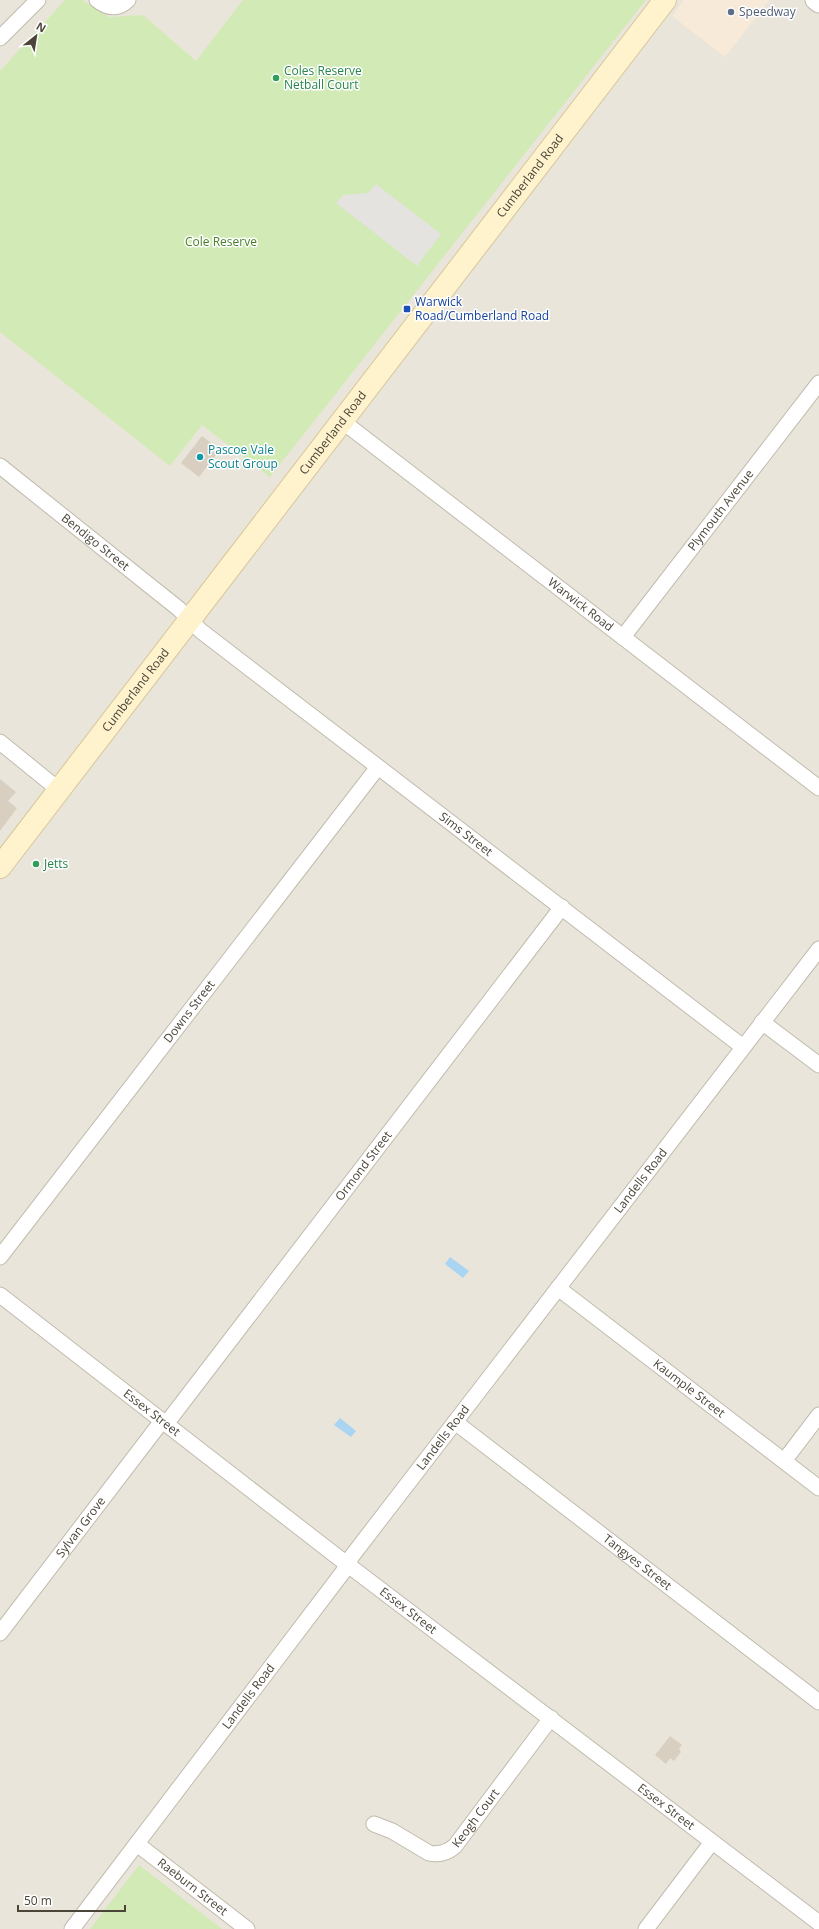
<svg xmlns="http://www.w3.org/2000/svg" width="819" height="1929" viewBox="0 0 819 1929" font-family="'Open Sans',sans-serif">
<rect width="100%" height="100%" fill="#f6f3ec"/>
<!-- residential -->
<rect fill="#eae5da" x="0" y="0" width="819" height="1929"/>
<!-- commercial -->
<path fill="#f7ead8" d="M684 0H769L725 57 672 16Z"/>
<!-- green -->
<g fill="#d2eab5">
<path d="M65 0H82L109 17 143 15 196 61 243 0H646L270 477 202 425 170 466 0 332V71Z"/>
<path d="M139 1865 222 1929H90Z"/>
</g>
<!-- parking -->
<path fill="#e5e3e0" d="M376 184 441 234 417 266 336 203 343 195 368 193Z"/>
<!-- water -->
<g fill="#a9d4f2">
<path d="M450 1257 469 1271 463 1278 445 1264Z"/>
<path d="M340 1418 356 1431 351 1437 334 1425Z"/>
</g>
<!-- building -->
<g fill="#d8cfc1">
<path d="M202 436 220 450 199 477 181 463Z"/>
<path d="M0 779 16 792 8 801 17 808 0 831Z"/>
<path d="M670 1736 682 1745 679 1749 681 1752 674 1761 670 1758 666 1764 655 1755Z"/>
</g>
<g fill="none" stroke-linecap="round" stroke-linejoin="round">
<defs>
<g id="minor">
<path d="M97 0C107 8 118 10 128 0"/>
<path d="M0 38 38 0"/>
<path id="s1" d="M342 421 819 788"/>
<path id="s2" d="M0 466 179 609 201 631 743 1047"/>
<path id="s3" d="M623 637 819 383"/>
<path d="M0 742 59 790"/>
<path d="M762 1022 819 1065"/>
<path id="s4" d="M0 1257 378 767"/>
<path id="s5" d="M558 1288 819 1488"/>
<path id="s6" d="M0 1295 335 1555 819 1923"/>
<path id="s7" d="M455 1422 819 1702"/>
<path id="s8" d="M166 1424 562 907"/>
<path d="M784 1461 819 1415"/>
<path id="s9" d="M0 1633 162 1421"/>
<path id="s10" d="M374 1824 392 1831 429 1853C439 1855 447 1853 455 1846L551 1718"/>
<path id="s11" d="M137 1844 247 1929"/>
<path id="s12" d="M72 1929 343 1572 352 1556 819 949"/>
<path d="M646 1929 712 1842"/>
</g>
<path id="tertiary" d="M815 0 819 3"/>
<g id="secondary">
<path id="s13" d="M0 867 665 0"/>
</g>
</defs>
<!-- minor casing -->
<use href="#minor" stroke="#c2bbae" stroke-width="17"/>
<!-- tertiary casing -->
<use href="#tertiary" stroke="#c2bbae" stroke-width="21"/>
<!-- secondary casing -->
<use href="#secondary" stroke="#d6c79b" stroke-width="24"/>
<!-- minor -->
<use href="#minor" stroke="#fff" stroke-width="15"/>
<!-- tertiary -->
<use href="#tertiary" stroke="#fff" stroke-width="19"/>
<!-- secondary -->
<use href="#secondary" stroke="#fff3cd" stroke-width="22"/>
</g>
<!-- markers -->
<circle fill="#5c6f8a" stroke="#fff" stroke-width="1.5" cx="731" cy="12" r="4"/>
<g fill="#2e9e5b" stroke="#fff" stroke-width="1.5">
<circle cx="276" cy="78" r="4"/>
<circle cx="36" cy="864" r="4"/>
</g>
<rect fill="#1a4fb4" stroke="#fff" stroke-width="1.5" x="403" y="305" width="8" height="8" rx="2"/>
<circle fill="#0f9aa8" stroke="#fff" stroke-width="1.5" cx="200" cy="457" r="4"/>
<g text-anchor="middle" stroke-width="3" stroke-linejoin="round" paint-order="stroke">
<!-- service labels -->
<g font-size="12" fill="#4e5e75" stroke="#fff" text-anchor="start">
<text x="739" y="16">Speedway</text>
</g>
<!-- leisure labels -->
<g font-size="12" fill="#27864d" stroke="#fff" text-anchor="start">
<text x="284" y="75">Coles Reserve<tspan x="284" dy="14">Netball Court</tspan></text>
<text x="44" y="868">Jetts</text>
</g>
<!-- street labels -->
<g font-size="12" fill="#4b4439" stroke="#fff">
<text dy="4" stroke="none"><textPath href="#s13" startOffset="871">Cumberland Road</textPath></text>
<text dy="4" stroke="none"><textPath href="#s13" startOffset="547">Cumberland Road</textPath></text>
<text dy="4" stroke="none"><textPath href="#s3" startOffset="160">Plymouth Avenue</textPath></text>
<text dy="4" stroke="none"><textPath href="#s2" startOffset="122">Bendigo Street</textPath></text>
<text dy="4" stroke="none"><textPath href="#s1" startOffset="301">Warwick Road</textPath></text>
<text dy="4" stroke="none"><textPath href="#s13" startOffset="223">Cumberland Road</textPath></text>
<text dy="4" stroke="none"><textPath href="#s2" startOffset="594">Sims Street</textPath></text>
<text dy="4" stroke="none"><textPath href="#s4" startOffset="310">Downs Street</textPath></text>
<text dy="4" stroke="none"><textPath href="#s8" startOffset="325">Ormond Street</textPath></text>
<text dy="4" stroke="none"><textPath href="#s12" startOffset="940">Landells Road</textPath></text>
<text dy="4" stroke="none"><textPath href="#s5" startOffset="165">Kaumple Street</textPath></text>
<text dy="4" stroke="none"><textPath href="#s6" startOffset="192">Essex Street</textPath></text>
<text dy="4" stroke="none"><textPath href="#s12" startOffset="616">Landells Road</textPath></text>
<text dy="4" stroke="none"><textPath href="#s9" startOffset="133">Sylvan Grove</textPath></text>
<text dy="4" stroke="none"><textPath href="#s7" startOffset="230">Tangyes Street</textPath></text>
<text dy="4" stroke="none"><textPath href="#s6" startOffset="516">Essex Street</textPath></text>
<text dy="4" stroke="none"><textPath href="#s12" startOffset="292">Landells Road</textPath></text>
<text dy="4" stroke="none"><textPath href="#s6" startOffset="840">Essex Street</textPath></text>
<text dy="4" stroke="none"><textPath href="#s10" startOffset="125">Keogh Court</textPath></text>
<text dy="4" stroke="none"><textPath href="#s11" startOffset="70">Raeburn Street</textPath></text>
</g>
<!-- park labels -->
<g font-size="12" fill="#4a7f2a" stroke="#fff">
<text x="221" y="246">Cole Reserve</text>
</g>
<!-- transit labels -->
<g font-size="12" fill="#164399" stroke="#fff" text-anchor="start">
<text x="415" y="306">Warwick<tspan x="415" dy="14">Road/Cumberland Road</tspan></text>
</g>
<!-- culture labels -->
<g font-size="12" fill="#0d838f" stroke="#fff" text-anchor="start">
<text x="208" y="454">Pascoe Vale<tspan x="208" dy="14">Scout Group</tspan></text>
</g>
</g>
<!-- north arrow -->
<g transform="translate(36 36) rotate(30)" stroke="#ffffff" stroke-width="3" paint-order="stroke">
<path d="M0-3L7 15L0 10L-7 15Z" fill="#4b4439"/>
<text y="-6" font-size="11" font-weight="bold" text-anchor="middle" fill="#4b4439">N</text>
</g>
<!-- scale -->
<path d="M18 1905v6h107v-6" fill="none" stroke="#4b4439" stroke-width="2"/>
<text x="24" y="1905" font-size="12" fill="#4b4439" stroke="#ffffff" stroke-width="3" paint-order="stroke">50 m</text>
</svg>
